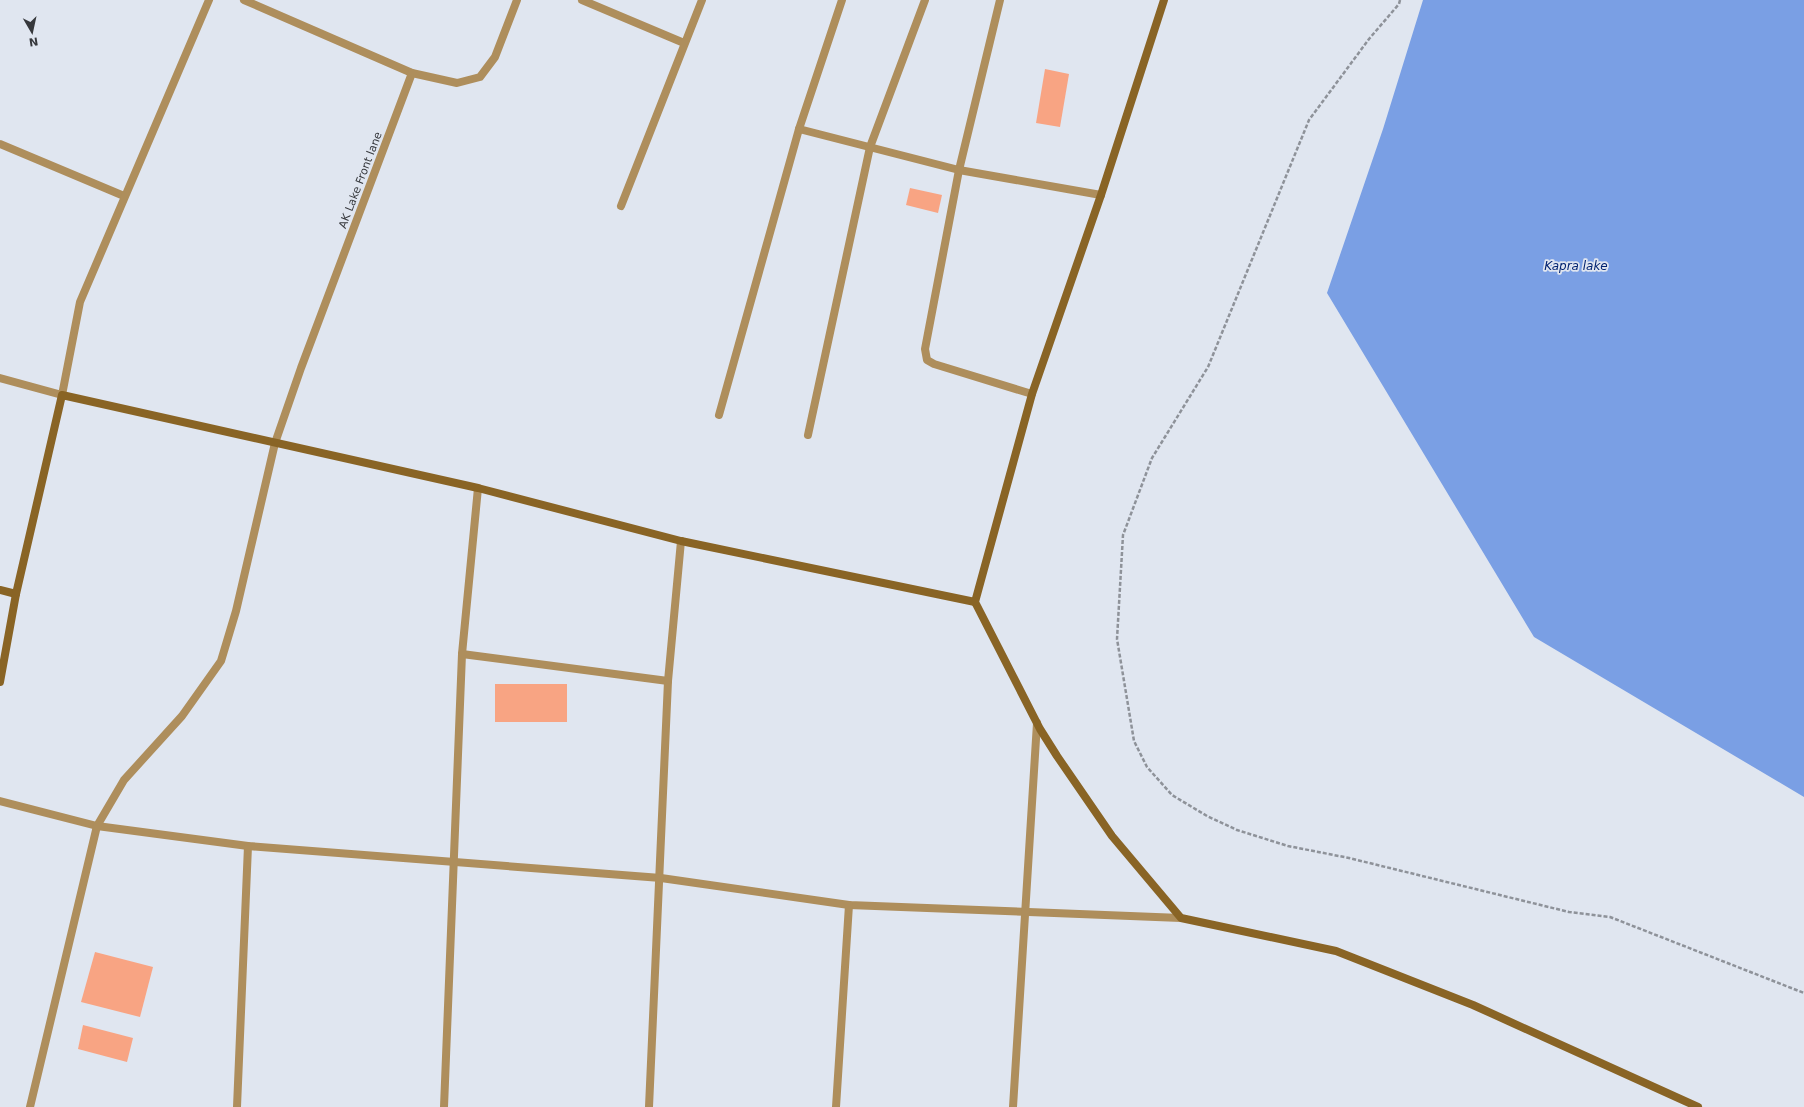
<svg xmlns="http://www.w3.org/2000/svg" width="1804" height="1107" viewBox="0 0 1804 1107" font-family="'DejaVu Sans',sans-serif">
<rect width="100%" height="100%" fill="#e0e6f0"/>
<!-- water -->
<path fill="#7a9fe4" d="M1423 0H1804V797L1534 637 1327 293 1383 129Z"/>
<!-- building -->
<g fill="#f8a483">
<path d="M1045 69 1069 74 1060 127 1036 123Z"/>
<path d="M910 188 942 195 938 213 906 205Z"/>
<rect x="495" y="684" width="72" height="38"/>
<path d="M95 952 153 967 140 1017 81 1002Z"/>
<path d="M83 1025 133 1038 127 1062 78 1049Z"/>
</g>
<g fill="none" stroke-linecap="round" stroke-linejoin="round">
<!-- path -->
<path stroke="#8e9299" stroke-width="2.5" stroke-dasharray="4 2" stroke-linecap="butt" d="M1400 0 1399 4 1369 39 1309 120 1208 367 1152 458 1123 535 1117 639 1134 741 1147 767 1172 795 1207 816 1237 830 1288 846 1349 858 1569 912 1610 917 1804 993"/>
<!-- lane -->
<path stroke="#ae8e5c" stroke-width="8" d="M462 654 668 681"/>
<!-- street -->
<g stroke="#ae8e5c" stroke-width="8">
<path d="M244 0 412 73 457 83 480 77 495 57 517 0"/>
<path d="M582 0 684 43"/>
<path d="M1000 0 959 170 925 349 927 360 934 364 1032 394"/>
<path d="M799 129 959 170 1101 195"/>
<path d="M0 144 124 196"/>
<path d="M621 206 702 0"/>
<path d="M0 378 62 395 80 302 209 0"/>
<path d="M719 415 799 129 842 0"/>
<path d="M808 435 870 147 925 0"/>
<path d="M0 801 97 826 248 846 661 878 849 905 1181 918"/>
<path d="M30 1107 97 826 124 780 182 716 221 661 236 611 275 443 301 368 412 73"/>
<path d="M237 1107 248 846"/>
<path d="M444 1107 462 654 478 488"/>
<path d="M649 1107 668 681 681 541"/>
<path d="M836 1107 849 905"/>
<path d="M1013 1107 1037 723"/>
</g>
<!-- secondary -->
<g stroke="#896425" stroke-width="8">
<path d="M1164 0 1101 195 1032 394 975 602 1040 729 1057 756 1112 836 1181 918 1336 951 1473 1005 1698 1107"/>
<path d="M0 590 16 594"/>
<path d="M0 682 16 594 62 395 478 488 681 541 975 602"/>
</g>
</g>
<g text-anchor="middle" stroke-width="3.5" stroke-linejoin="round" paint-order="stroke">
<!-- street labels -->
<g font-size="11" fill="#36383c" stroke="#e0e6f0">
<text transform="translate(360 180) rotate(-69)" y="4">AK Lake Front lane</text>
</g>
<!-- water labels -->
<g font-size="12" font-style="italic" fill="#002270" stroke="#e0e6f0">
<text x="1576" y="270">Kapra lake</text>
</g>
</g>
<!-- north arrow -->
<g transform="translate(32 32) rotate(171)" stroke="#e0e6f0" stroke-width="3" paint-order="stroke">
<path d="M0-3L7 15L0 10L-7 15Z" fill="#36383c"/>
<text y="-6" font-size="11" font-weight="bold" text-anchor="middle" fill="#36383c">N</text>
</g>
</svg>
